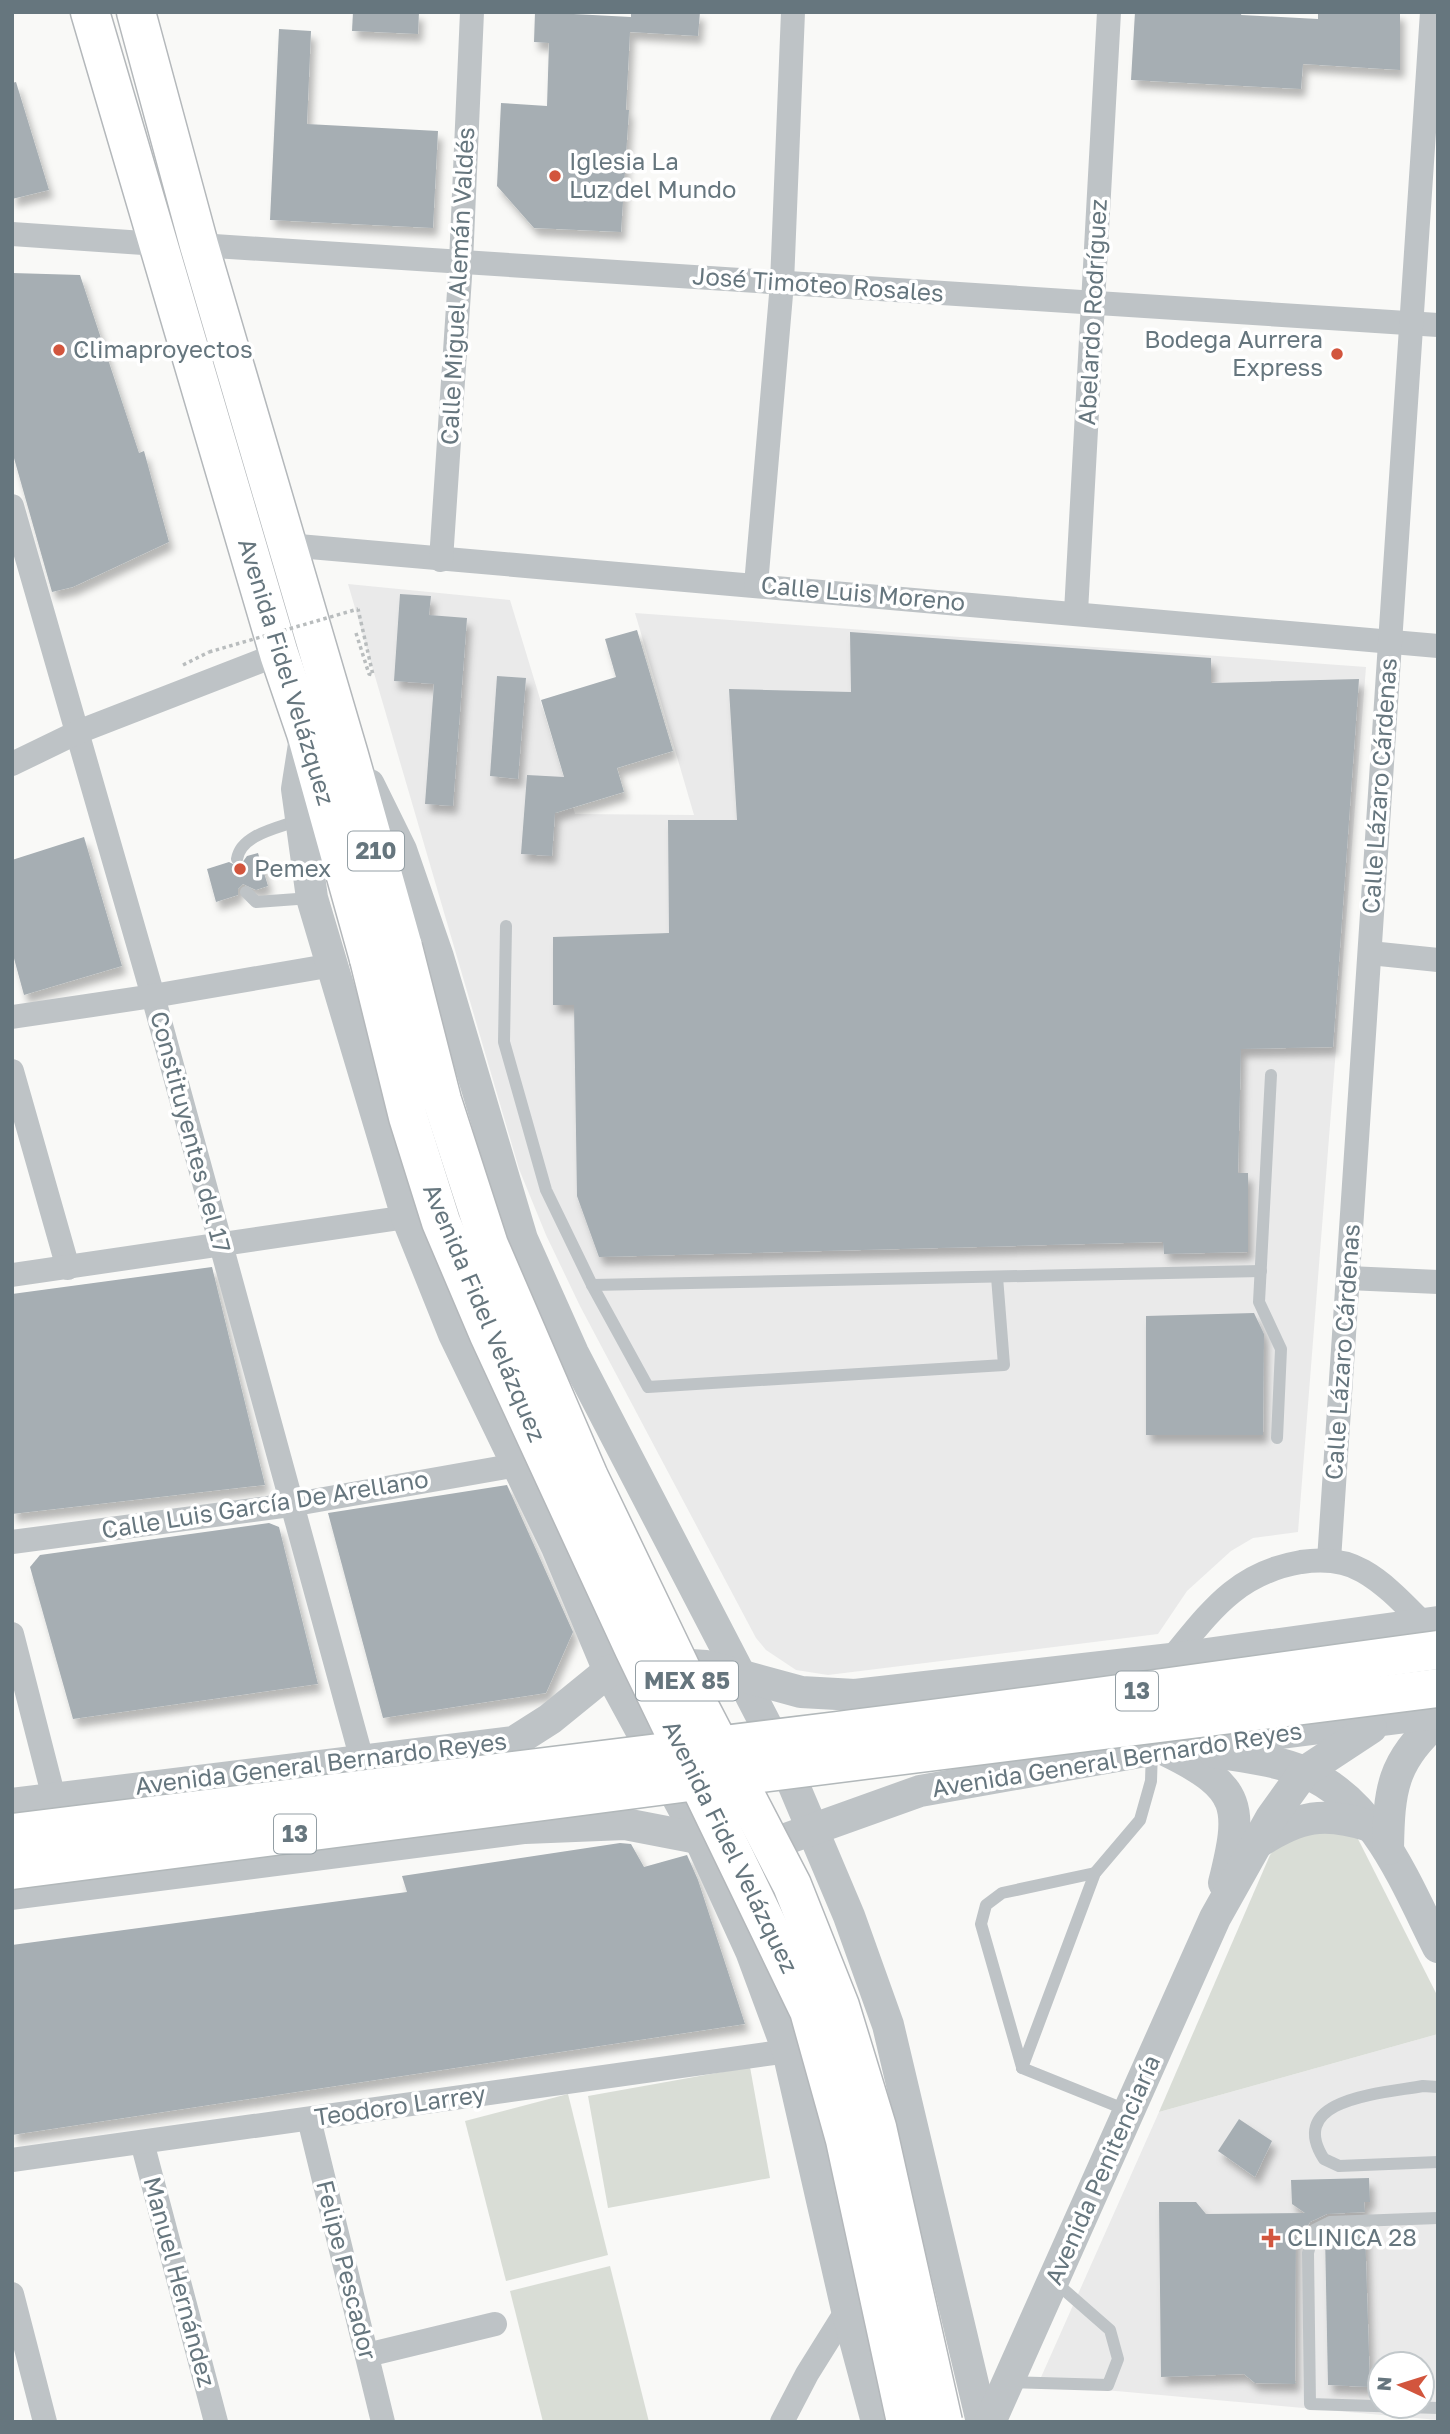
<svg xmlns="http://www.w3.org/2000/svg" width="1450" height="2434" viewBox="0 0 1450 2434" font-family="'Golos Text',sans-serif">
<defs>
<filter id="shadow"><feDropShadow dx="4.5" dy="8" stdDeviation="3.5" flood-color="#0004"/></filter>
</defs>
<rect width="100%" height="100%" fill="#f9f9f7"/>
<!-- built -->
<g fill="#eaeaea" fill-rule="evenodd">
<path d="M348 584 510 600 575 814 694 815 635 613 1366 667 1298 1532 1253 1538 1231 1551 1187 1591 1158 1634 828 1675 796 1670 766 1650 756 1638 580 1306 546 1235 519 1169Z"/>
<path d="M1438 2034V2420L1038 2384 1159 2112ZM1380 2364H1422V2406H1380Z"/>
</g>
<!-- green -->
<g fill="#d9ddd6">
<path d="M1312 1826 1357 1837 1438 1997V2034L1159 2112 1270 1855 1283 1839Z"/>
<path d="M750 2067 770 2178 608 2208 588 2096Z"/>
<path d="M568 2094 608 2255 506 2281 465 2121Z"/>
<path d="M610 2266 649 2422H543L510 2291Z"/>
</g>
<!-- building -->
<g fill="#a6aeb3" filter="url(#shadow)">
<path d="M353 12H419L418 34 352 31Z"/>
<path d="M535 12 631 17V12H700L698 36 630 32 626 110H629L621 232 534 228 497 186 501 103 547 106 549 43 534 42Z"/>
<path d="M1135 12H1242L1241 15 1318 19V12H1400V70L1303 64 1301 89 1131 80Z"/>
<path d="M279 29 311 31 307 124 438 131 433 228 270 220Z"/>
<path d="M16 82 49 190 12 199V83Z"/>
<path d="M12 273 80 275 139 453 144 451 169 542 73 587 52 592 12 451Z"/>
<path d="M400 594 431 596 429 615 467 618 453 806 425 804 434 684 394 681Z"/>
<path d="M637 630 673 751 617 768 624 792 555 813 552 856 521 854 527 775 564 777 541 700 616 677 605 639Z"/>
<path d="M850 632 1211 658V683L1359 679 1333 1047 1241 1049 1238 1173H1248V1252L1164 1254 1163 1242 599 1257 577 1196 574 1005H553V937L669 933 668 820H737L729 689 851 692Z"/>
<path d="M497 676 526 678 518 779 490 776Z"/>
<path d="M84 837 122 966 24 995 12 951V860Z"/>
<path d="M258 853 268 886 256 890 243 884 238 889V895L216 902 207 869 229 862 239 867 247 856Z"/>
<path d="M212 1267 265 1485 12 1514V1294Z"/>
<path d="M1254 1313 1264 1334 1263 1435H1146V1316Z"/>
<path d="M507 1485 573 1632 546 1693 383 1718 328 1513Z"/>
<path d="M269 1523 279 1527 318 1684 73 1719 30 1567 40 1555Z"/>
<path d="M620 1843 631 1844 644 1867 687 1855 698 1880 745 2024 12 2135V1945L407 1892 402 1876Z"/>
<path d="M1239 2119 1272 2141 1255 2177 1218 2151Z"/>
<path d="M1369 2178 1370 2202H1364L1365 2212 1327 2214 1310 2222 1305 2230H1296L1295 2384 1255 2383 1244 2374 1161 2377 1159 2202H1196L1206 2214 1305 2213 1292 2204 1291 2180Z"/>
<path d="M1365 2229 1370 2387 1328 2385 1325 2234 1332 2231Z"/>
</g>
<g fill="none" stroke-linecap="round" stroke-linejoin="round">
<defs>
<g id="trunk">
<path d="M90 12 279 654 306 733 369 959"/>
<path d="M136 12 199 245 349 755 403 947"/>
</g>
</defs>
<!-- trunk casing -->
<use href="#trunk" stroke="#b4b8bb" stroke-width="41"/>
<!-- path -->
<g stroke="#b9bdbe" stroke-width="3.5" stroke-dasharray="3.5 3.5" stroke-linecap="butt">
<path d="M356 633 369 674 373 675 358 609"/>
<path d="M183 665 209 652"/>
</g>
<!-- service -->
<g stroke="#bec3c6" stroke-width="12">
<path d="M237 859C241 834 279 828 299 820"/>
<path d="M246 892 256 902 311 898"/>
<path d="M506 926 504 1042 546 1190 592 1285 648 1387 1004 1365 997 1277"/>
<path d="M1271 1075 1259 1302 1281 1349 1277 1438"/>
<path d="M592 1285 1261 1271"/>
<path d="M1022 2067 981 1924 986 1905 1002 1893 1095 1873"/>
<path d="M1022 2068 1095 1873 1140 1820 1151 1781 1152 1750"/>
<path d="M1022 2068 1129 2111"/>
<path d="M1438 2087 1423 2086C1387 2093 1284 2097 1324 2159L1339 2166 1438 2162"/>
<path d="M1438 2218 1330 2222 1314 2230 1308 2253 1310 2404 1438 2408"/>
<path d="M1009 2382 1108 2385 1118 2359 1110 2330 1054 2281"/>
</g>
<!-- minor -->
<g stroke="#bec3c6" stroke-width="24">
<path d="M12 234 158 244"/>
<path d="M199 245 1438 325"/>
<path d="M12 506 153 996 362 1760"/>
<path d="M287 545 1438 646"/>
<path d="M441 560 461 262 472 12"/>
<path d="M756 585 782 283 793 12"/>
<path d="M1076 612 1109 12"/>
<path d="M12 764 78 732 279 654"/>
<path d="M1370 953 1438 960"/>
<path d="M12 1017 153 996 333 965"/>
<path d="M12 1071 68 1268"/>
<path d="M12 1275 407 1217"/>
<path d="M1348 1278 1438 1282"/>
<path d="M12 1542 290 1505 517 1465"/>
<path d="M1329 1560 1432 12"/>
<path d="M12 1634 54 1798"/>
<path d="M1171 1659C1210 1612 1236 1573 1301 1562 1322 1559 1344 1560 1363 1571 1386 1584 1405 1605 1424 1624"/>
<path d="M309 2119 383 2422"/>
<path d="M142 2142 216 2422"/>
<path d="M12 2160 788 2051"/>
<path d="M12 2294 45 2422"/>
<path d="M367 2355 495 2324"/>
<path d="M782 2422 807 2374 847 2310"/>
</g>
<!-- tertiary -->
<g stroke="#bec3c6" stroke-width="32">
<path d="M305 738 297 789 312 898 407 1217 454 1334 557 1547 609 1671 699 1837 751 1951 788 2051 847 2310 877 2422"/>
<path d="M369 785 401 850 438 957 522 1239 573 1353 778 1748 849 1916 888 2025 982 2422"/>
<path d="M1169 1752C1242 1788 1243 1807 1224 1883"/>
<path d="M1214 1752C1244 1757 1276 1760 1304 1772 1375 1801 1406 1884 1438 1947"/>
<path d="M12 1804 514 1742 550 1719 609 1671 644 1662 706 1666 801 1692 855 1695 1171 1659 1438 1622"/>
<path d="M1259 1842C1299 1816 1324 1811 1370 1826"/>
<path d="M1388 1849C1389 1790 1392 1761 1438 1721"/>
<path d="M12 1894 525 1828 625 1824 739 1846 783 1840 920 1791 1162 1748 1438 1713"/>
<path d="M990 2422 1215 1918 1271 1818 1304 1772 1371 1728"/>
</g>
<!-- trunk -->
<use href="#trunk" stroke="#fff" stroke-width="38"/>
<defs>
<g id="primary-bridge">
<path d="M12 1833C287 1798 562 1764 837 1731 1037 1707 1237 1677 1438 1650"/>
<path d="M12 1870 720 1778 1438 1688"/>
</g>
<g id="trunk-bridge">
<path d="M403 947 442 1100 489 1245 589 1477 698 1704 792 1885 840 2006 877 2127 943 2422"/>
<path d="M369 959 408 1117 441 1222 489 1335 634 1649 809 2011 845 2140 906 2422"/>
</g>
</defs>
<!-- primary-bridge casing -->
<use href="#primary-bridge" stroke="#b2b8ba" stroke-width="41" stroke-linecap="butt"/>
<!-- trunk-bridge casing -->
<use href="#trunk-bridge" stroke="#b4b8bb" stroke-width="41" stroke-linecap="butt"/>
<!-- path-bridge -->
<path stroke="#b9bdbe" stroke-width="3.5" stroke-dasharray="3.5 3.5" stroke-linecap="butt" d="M209 652 358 609"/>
<!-- primary-bridge -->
<use href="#primary-bridge" stroke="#fff" stroke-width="38"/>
<!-- trunk-bridge -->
<use href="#trunk-bridge" stroke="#fff" stroke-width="38"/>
</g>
<!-- markers -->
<g fill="#d2553d" stroke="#fff" stroke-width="2.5">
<circle cx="555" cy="176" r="7"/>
<circle cx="59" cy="350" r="7"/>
<circle cx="1337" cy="354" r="7"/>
<circle cx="240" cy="869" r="7"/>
<path d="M1267.5 2227.5h7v7h7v7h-7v7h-7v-7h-7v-7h7z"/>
</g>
<g text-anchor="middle" stroke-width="7" stroke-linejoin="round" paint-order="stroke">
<!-- shield labels -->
<g fill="#fff" stroke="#949fa5" stroke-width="2">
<rect x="348" y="831.5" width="56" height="39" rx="5"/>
<rect x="636" y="1661.5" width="102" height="39" rx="5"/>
<rect x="1116" y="1671.5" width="42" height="39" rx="5"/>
<rect x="274" y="1814.5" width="42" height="39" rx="5"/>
</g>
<g font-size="23" font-weight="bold" fill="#66767e">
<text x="376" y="859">210</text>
<text x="687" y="1689">MEX 85</text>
<text x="1137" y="1699">13</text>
<text x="295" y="1842">13</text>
</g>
<!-- poi labels -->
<g font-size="24" fill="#66767e" stroke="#fff" text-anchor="start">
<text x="569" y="170">Iglesia La<tspan x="569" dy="28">Luz del Mundo</tspan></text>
<text x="1323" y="348" text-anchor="end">Bodega Aurrera<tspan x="1323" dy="28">Express</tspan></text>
<text x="73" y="358">Climaproyectos</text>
<text x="254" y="877">Pemex</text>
<text x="1287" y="2246">CLINICA 28</text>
</g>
<!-- street labels -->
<g font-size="24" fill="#66767e" stroke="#fff">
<text transform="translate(818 285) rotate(4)" y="8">José Timoteo Rosales</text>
<text transform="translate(458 286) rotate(-87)" y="8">Calle Miguel Alemán Valdés</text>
<text transform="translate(1093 312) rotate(-87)" y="8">Abelardo Rodríguez</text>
<text transform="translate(863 594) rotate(5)" y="8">Calle Luis Moreno</text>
<text transform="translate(286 672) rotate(73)" y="8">Avenida Fidel Velázquez</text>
<text transform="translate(1380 786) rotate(-86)" y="8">Calle Lázaro Cárdenas</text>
<text transform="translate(190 1132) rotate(75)" y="8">Constituyentes del 17</text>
<text transform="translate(484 1313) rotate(67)" y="8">Avenida Fidel Velázquez</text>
<text transform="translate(1343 1352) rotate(-86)" y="8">Calle Lázaro Cárdenas</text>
<text transform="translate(265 1505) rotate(-9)" y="8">Calle Luis García De Arellano</text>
<text transform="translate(1117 1760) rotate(-9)" y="8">Avenida General Bernardo Reyes</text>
<text transform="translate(321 1764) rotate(-7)" y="8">Avenida General Bernardo Reyes</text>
<text transform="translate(730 1847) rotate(64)" y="8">Avenida Fidel Velázquez</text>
<text transform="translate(400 2106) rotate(-8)" y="8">Teodoro Larrey</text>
<text transform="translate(1103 2170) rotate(-66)" y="8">Avenida Penitenciaría</text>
<text transform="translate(346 2270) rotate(76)" y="8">Felipe Pescador</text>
<text transform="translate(179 2282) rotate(75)" y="8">Manuel Hernández</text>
</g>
</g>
<!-- border -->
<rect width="1450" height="2434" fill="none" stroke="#66767e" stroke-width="28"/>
<!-- north arrow -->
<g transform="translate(1401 2385) rotate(274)"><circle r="33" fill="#ffffff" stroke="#c2c8cb" stroke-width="2"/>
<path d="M0-5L12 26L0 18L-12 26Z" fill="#d2553d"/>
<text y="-10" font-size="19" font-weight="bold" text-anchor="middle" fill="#66767e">N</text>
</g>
</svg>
